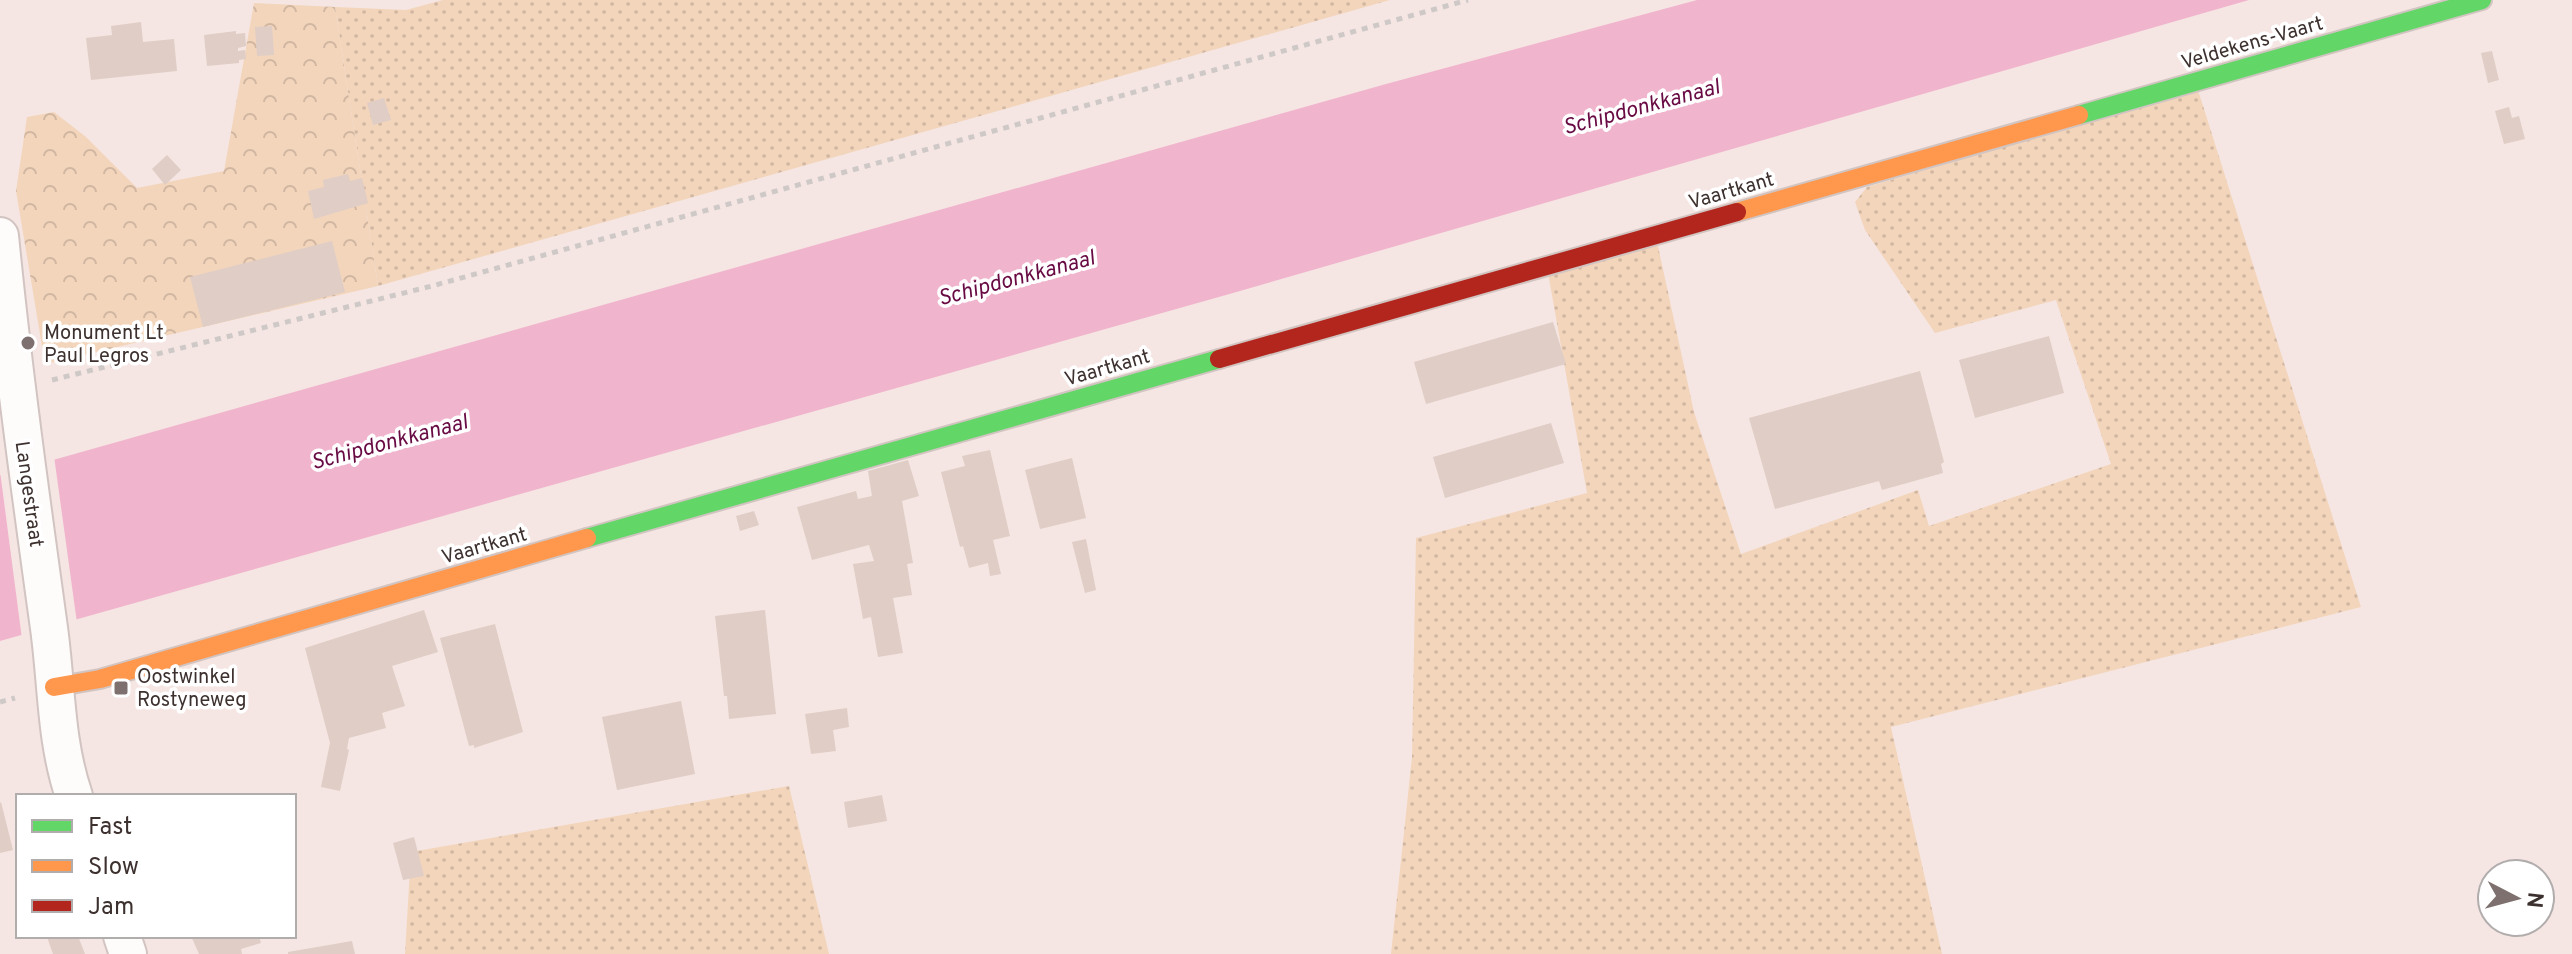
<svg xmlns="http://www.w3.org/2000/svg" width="2572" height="954" viewBox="0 0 2572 954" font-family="Overpass,sans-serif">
<defs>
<pattern id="grass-dots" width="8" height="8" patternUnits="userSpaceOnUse" patternTransform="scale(2)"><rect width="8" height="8" fill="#f3d5bb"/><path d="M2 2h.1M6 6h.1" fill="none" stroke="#d1b7a1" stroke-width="1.8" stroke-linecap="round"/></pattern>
<pattern id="forest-crowns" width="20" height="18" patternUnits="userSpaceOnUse" patternTransform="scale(2)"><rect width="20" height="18" fill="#f3d5bb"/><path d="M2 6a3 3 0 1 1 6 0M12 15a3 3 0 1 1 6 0" fill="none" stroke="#d1b7a1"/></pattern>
</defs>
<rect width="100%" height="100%" fill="#f5e6e3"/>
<!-- grass -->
<g fill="url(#grass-dots)">
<path d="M443 0H1390L378 286 335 7 406 10Z"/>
<path d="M2198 90 2361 607 1891 727 1942 954H1391L1412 757 1416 538 1587 493 1547 267 1656 237 1694 412 1741 554 1918 490 1929 526 2111 464 2056 300 1935 333 1865 230 1855 202 1867 187Z"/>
<path d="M789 786 829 954H405L411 852Z"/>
</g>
<!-- forest -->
<path fill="url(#forest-crowns)" d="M254 3 335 7 378 286 45 364 16 191 27 117 54 112 86 137 137 188 224 171Z"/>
<!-- water -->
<path fill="#f1b4cd" d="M1697 0H2249L1233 293 0 641V475L1386 84Z"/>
<!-- pier -->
<path fill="#f5e6e3" d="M54 456 77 623 22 639 0 471Z"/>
<!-- building -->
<g fill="#dfcdc6">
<path d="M141 22 143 42 174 39 177 71 91 80 86 38 112 35 111 26Z"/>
<path d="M272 26 274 55 257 56 255 27Z"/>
<path d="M236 31V34L245 33 246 46 238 48V51L245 50 246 59 239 60V63L207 66 204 35Z"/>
<path d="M2492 51 2499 80 2488 83 2481 53Z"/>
<path d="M384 98 391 120 373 125 367 103Z"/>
<path d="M2509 107 2512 118 2519 116 2525 139 2504 144 2495 111Z"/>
<path d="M167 155 181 170 165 185 152 169Z"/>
<path d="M348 174 350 181 362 178 368 203 314 219 308 191 324 187 323 180Z"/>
<path d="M332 241 345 292 203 327 190 277Z"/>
<path d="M1553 322 1566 364 1426 404 1414 362Z"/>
<path d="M2049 336 2064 393 1975 418 1959 360Z"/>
<path d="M1920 371 1944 462 1941 464 1943 473 1882 490 1879 481 1775 509 1749 418Z"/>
<path d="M1551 423 1564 463 1445 498 1433 457Z"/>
<path d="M990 450 1010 536 993 540 1001 574 990 576 988 563 969 568 963 546 960 547 941 472 965 466 962 456Z"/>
<path d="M1072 458 1086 518 1040 529 1025 470Z"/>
<path d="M908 460 919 496 902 501 913 563 907 564 912 595 893 598 903 653 878 657 871 617 863 619 853 564 874 561 869 545 812 560 797 507 856 491 858 499 872 496 868 471Z"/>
<path d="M754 511 759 525 740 531 736 516Z"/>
<path d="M1086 539 1096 590 1085 593 1072 542Z"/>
<path d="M424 610 438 652 392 666 405 706 382 713 386 728 349 738 347 749 349 750 340 791 321 787 330 743 305 648Z"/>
<path d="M765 610 776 714 729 719 727 696H724L715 616Z"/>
<path d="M495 624 523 732 474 748V745L469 746 440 638Z"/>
<path d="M681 701 695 774 617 790 602 717Z"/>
<path d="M847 708 849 727 833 730 836 751 811 754 805 714Z"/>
<path d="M882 795 887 821 848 828 844 802Z"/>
<path d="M1 802 13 850 0 853V803Z"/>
<path d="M414 837 424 876 403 880 393 843Z"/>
<path d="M50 936H78L85 954H53L47 937Z"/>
<path d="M191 936H259L261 943 241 949 242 954H199Z"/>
<path d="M352 941 355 954H288V952Z"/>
</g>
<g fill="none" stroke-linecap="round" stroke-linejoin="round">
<defs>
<g id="street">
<path d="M0 236C13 368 31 498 49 628 57 686 55 740 74 796"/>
<path d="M122 936 128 954"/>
</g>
<g id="fast">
<path d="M2079 115 2482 0"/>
<path d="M587 538 1219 359"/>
</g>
<g id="slow">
<path d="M1737 212 2079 115"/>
<path d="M54 687 100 679 587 538"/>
</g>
<path id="jam" d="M1219 359 1737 212"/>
</defs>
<!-- street casing -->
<use href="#street" stroke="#d1c4c1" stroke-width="40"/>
<!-- fast casing -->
<use href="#fast" stroke="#d1c4c1" stroke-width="22"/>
<!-- slow casing -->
<use href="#slow" stroke="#d1c4c1" stroke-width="22"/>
<!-- jam casing -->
<use href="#jam" stroke="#d1c4c1" stroke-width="22"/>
<!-- path -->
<g stroke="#cec9c7" stroke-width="5" stroke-dasharray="6 6" stroke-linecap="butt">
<path d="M52 380 432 286 1468 0"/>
<path d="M0 702 15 698"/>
</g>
<!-- street -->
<use href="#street" stroke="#fefbfb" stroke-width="36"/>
<!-- fast -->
<use href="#fast" stroke="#63d668" stroke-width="18"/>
<!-- slow -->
<use href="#slow" stroke="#ff974d" stroke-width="18"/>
<!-- jam -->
<use href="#jam" stroke="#b3261e" stroke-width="18"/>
</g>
<!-- markers -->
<g fill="#7d706e" stroke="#fff" stroke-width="3">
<circle cx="28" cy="343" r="8"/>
<rect x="113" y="680" width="16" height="16" rx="4"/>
</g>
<g text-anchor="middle" stroke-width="7" stroke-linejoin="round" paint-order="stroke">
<!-- street labels -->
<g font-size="20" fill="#3d312f" stroke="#fff">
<text transform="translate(2252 42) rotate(-16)" y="7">Veldekens-Vaart</text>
<text transform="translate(1731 190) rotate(-16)" y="7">Vaartkant</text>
<text transform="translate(1107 367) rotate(-16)" y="7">Vaartkant</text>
<text transform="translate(30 494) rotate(82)" y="7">Langestraat</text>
<text transform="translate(484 545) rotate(-16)" y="7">Vaartkant</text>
</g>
<!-- poi labels -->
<g font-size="20" fill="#3d312f" stroke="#fff" text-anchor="start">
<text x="44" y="339">Monument Lt<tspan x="44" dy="23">Paul Legros</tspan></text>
<text x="137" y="683">Oostwinkel<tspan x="137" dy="23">Rostyneweg</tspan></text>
</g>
<!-- water labels -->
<g font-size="22" font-style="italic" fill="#680a43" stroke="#fff">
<text transform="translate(1641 106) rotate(-15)" y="8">Schipdonkkanaal</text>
<text transform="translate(1016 277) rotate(-15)" y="8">Schipdonkkanaal</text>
<text transform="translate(389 441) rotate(-15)" y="8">Schipdonkkanaal</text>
</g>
</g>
<!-- legend -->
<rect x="16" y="794" width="280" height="144" fill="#ffffff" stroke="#b1adac" stroke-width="2"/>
<rect x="32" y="820" width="40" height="12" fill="#63d668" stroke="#b1adac" stroke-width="2"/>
<text x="88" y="834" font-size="24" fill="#3d312f">Fast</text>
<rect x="32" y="860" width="40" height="12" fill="#ff974d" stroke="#b1adac" stroke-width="2"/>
<text x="88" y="874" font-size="24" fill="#3d312f">Slow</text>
<rect x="32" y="900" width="40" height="12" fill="#b3261e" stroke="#b1adac" stroke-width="2"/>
<text x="88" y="914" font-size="24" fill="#3d312f">Jam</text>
<!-- north arrow -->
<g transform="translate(2516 898) rotate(96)"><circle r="38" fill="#ffffff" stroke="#b1adac" stroke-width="2"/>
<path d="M0-6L14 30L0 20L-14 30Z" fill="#7d706e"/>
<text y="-12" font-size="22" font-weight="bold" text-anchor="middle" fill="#3d312f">N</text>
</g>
</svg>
